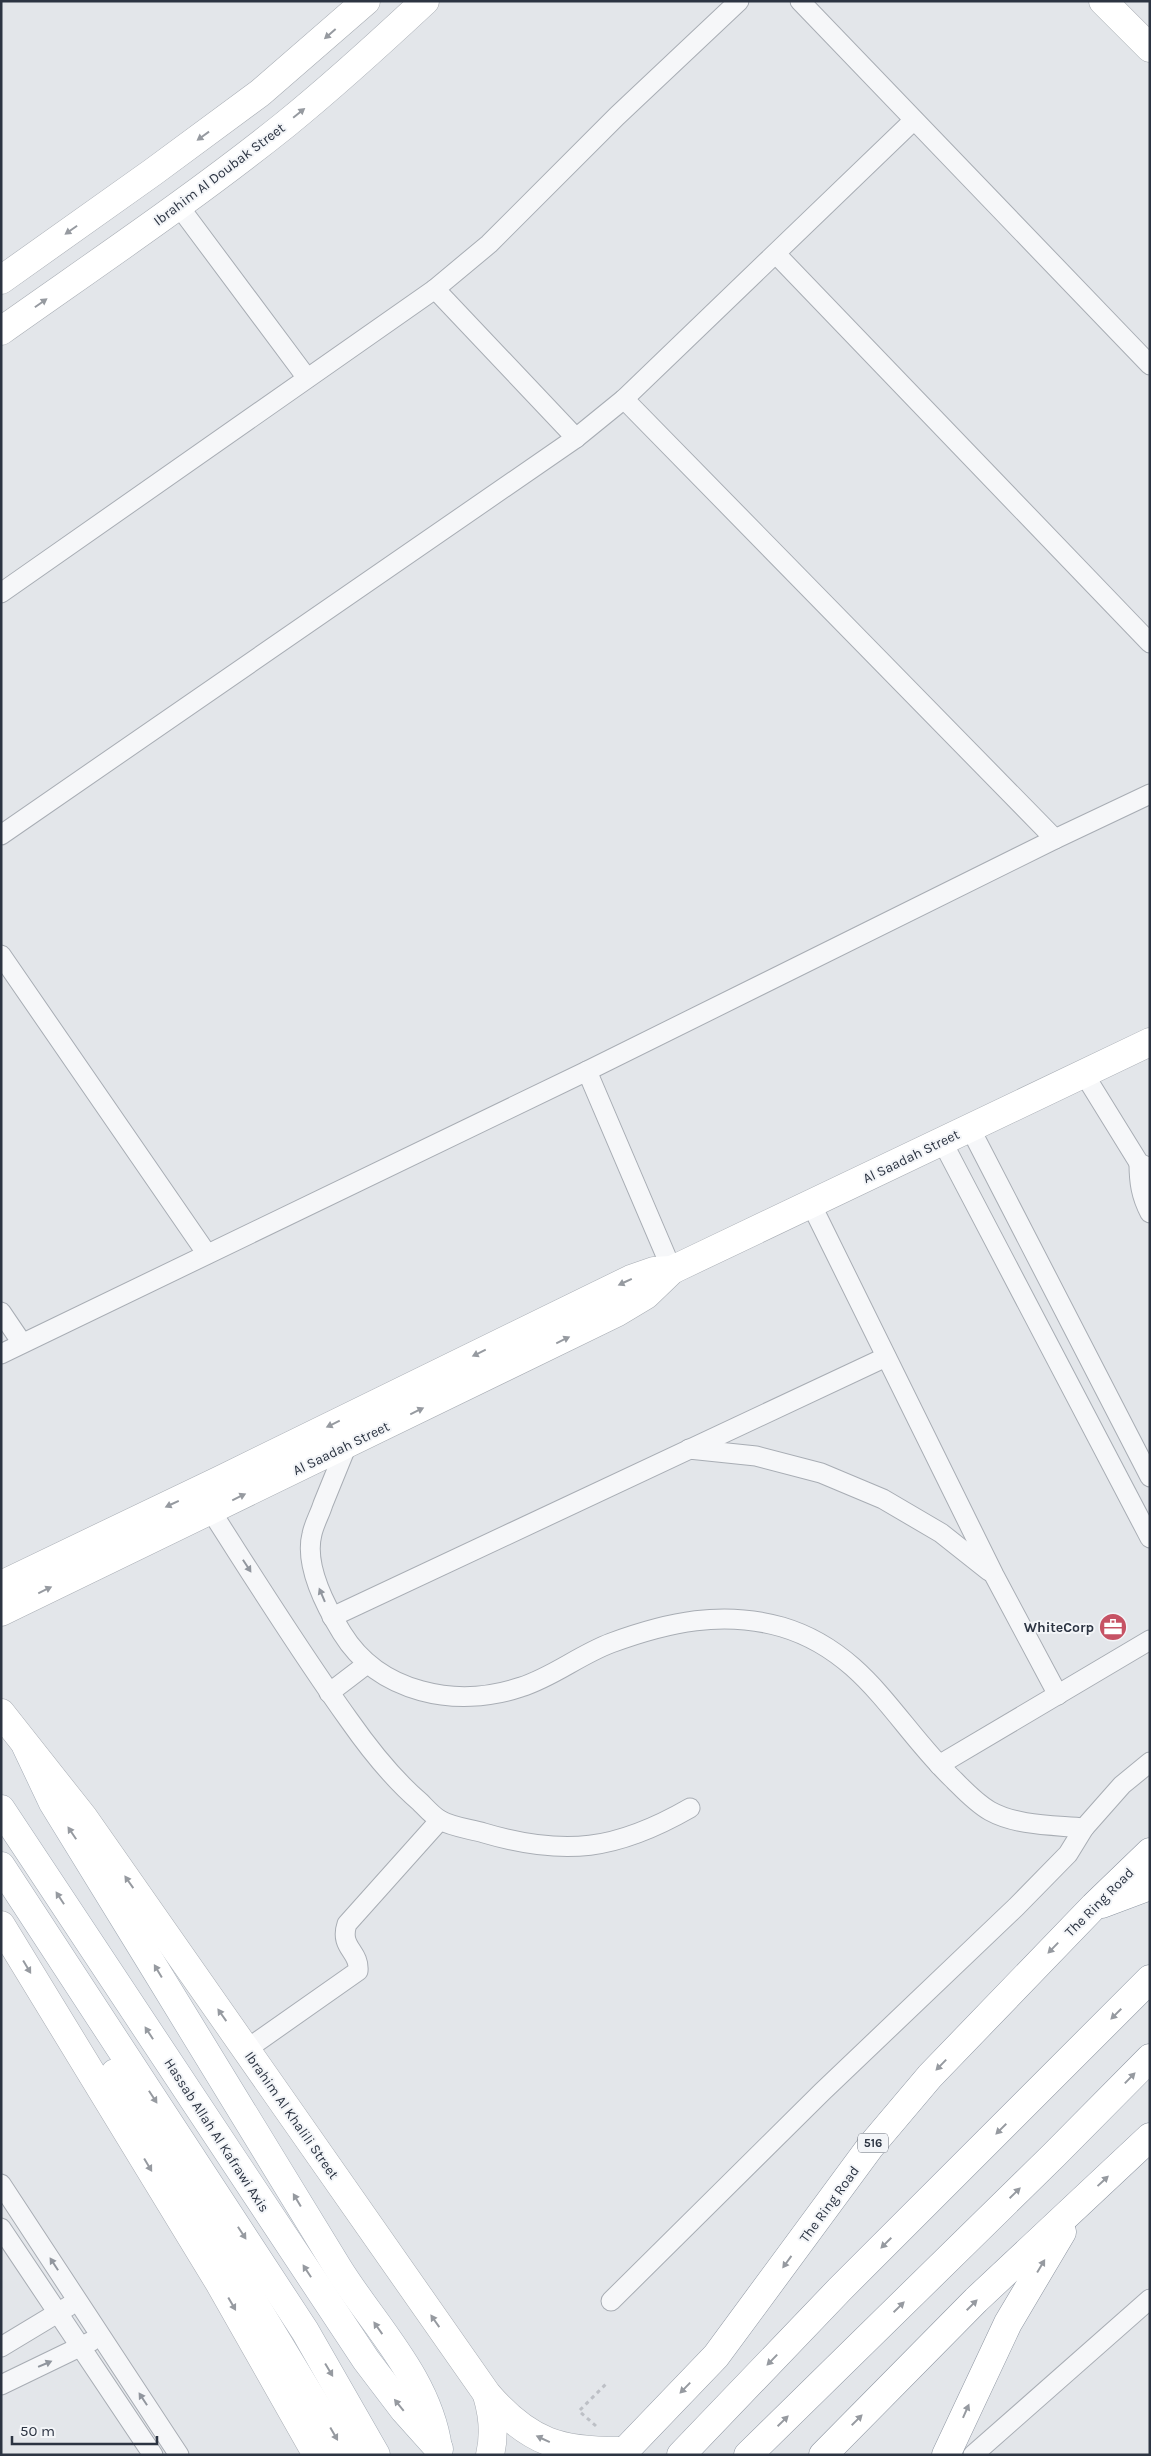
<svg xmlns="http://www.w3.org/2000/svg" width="1151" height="2456" viewBox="0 0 1151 2456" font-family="Karla,sans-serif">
<rect width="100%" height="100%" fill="#e3e6ea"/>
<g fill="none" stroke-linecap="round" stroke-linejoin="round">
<defs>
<g id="street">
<path d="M800 1 1150 365"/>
<path d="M178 205 307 378"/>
<path d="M776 254 1150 643"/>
<path d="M435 289 576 438"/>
<path d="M624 399 1055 839"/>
<path d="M1 593 435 289 489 244 617 116 739 1"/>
<path d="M1 835 576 438 624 399 914 120"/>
<path d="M1 955 207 1254"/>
<path d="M587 1071 672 1270"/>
<path d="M1084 1074 1139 1163 1150 1168"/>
<path d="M970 1128 1150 1477"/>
<path d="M942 1141 1150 1538"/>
<path d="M1139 1163C1139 1182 1141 1196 1150 1213"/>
<path d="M811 1204 994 1575 1058 1695"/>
<path d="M1 1312 22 1343"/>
<path d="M1 1354 587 1071 1055 839 1150 794"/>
<path d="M347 1445C339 1465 331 1484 323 1504 320 1514 314 1524 312 1534 304 1565 326 1607 342 1633 379 1693 456 1709 521 1687 553 1677 579 1655 611 1643 668 1622 723 1610 782 1627 866 1652 896 1725 954 1780 965 1791 976 1803 990 1811 1017 1826 1054 1825 1084 1828"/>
<path d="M689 1449 756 1456 821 1473 883 1499 941 1533 989 1571"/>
<path d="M211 1511C256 1581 300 1652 349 1720 370 1750 392 1778 420 1802 426 1808 433 1816 440 1820 452 1827 470 1829 484 1833 565 1857 617 1850 690 1808"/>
<path d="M332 1617 886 1357"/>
<path d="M329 1693 367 1664"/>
<path d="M939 1765 1150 1640"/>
<path d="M247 2049 358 1971C360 1951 339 1948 347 1924L440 1820"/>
<path d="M1 2184 179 2455"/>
<path d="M1 2228 153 2455"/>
<path d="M611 2301 822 2092 1016 1907 1068 1854 1084 1828 1122 1785 1150 1762"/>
<path d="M1 2347 69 2306"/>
<path d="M1 2385 92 2341"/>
<path d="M973 2455 1150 2299"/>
</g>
<g id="secondary">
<path d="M1103 1 1150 48"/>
<path d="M1 280 153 172 260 93 366 1"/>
<path d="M1 331C97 263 195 197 286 124 334 85 380 43 425 1"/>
<path d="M1 1585 222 1479 631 1279 654 1271 672 1270"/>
<path d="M1 1612 616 1313 646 1295 672 1270 1150 1042"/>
<path d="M1 1713 84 1818 487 2394C529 2443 561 2452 625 2451"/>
<path d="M1 1925 220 2284 317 2455"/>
<path d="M487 2395C493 2415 495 2434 490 2455"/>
</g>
<g id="primary">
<path d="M26 1746 53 1803C148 1958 244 2112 338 2268 374 2326 428 2378 438 2448"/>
<path d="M1 1809 366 2360 404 2410 439 2449"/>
<path d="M1 1866 305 2331 376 2455"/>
<path d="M115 2073 346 2455"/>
</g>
<g id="highway">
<path d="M1102 1904 1150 1886"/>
<path d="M621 2455 716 2356 870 2147 930 2076 1094 1906 1150 1852"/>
<path d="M681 2455 840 2289 1150 1979"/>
<path d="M748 2455 1054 2155 1150 2058"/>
<path d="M823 2455 976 2300 1150 2137"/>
<path d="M946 2455 1008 2323 1062 2232"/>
</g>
</defs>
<!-- street casing -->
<use href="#street" stroke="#a8adb4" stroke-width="21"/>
<!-- secondary casing -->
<use href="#secondary" stroke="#a8adb4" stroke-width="29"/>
<!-- primary casing -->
<use href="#primary" stroke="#a3abb5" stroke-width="29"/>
<!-- highway casing -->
<use href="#highway" stroke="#8c94a0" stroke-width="29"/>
<!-- path -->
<path stroke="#bdc0c6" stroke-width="3" stroke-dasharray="4 4" stroke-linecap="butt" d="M596 2426 579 2411 608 2382"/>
<!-- street -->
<use href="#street" stroke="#f6f7f9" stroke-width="19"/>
<!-- secondary -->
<use href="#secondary" stroke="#fff" stroke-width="28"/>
<!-- primary -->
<use href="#primary" stroke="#fff" stroke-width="28"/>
<!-- highway -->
<use href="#highway" stroke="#fff" stroke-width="28"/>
</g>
<!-- one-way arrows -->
<defs><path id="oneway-solid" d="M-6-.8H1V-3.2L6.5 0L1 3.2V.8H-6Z" transform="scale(1.25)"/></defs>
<g fill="#969aa0">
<use href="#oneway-solid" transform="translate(330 34) rotate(139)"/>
<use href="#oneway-solid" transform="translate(299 113) rotate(-39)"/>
<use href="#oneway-solid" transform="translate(203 136) rotate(144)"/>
<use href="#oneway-solid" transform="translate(71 230) rotate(145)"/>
<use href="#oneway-solid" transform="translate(41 303) rotate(-35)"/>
<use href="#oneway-solid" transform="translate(625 1282) rotate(155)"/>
<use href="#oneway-solid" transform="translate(563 1340) rotate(-26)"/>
<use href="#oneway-solid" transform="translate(479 1353) rotate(154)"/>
<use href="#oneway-solid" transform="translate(417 1411) rotate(-26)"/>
<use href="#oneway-solid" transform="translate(333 1424) rotate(154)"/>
<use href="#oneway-solid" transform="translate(239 1497) rotate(-26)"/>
<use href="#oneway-solid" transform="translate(172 1504) rotate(155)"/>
<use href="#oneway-solid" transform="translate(45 1590) rotate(-26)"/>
<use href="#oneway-solid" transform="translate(72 1833) rotate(-124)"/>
<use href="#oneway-solid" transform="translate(129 1882) rotate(-125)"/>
<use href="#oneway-solid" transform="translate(60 1898) rotate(-123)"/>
<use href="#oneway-solid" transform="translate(1053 1948) rotate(134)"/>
<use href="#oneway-solid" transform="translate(27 1967) rotate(59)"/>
<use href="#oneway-solid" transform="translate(158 1971) rotate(-121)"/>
<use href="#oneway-solid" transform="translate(1116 2014) rotate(135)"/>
<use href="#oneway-solid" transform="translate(222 2015) rotate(-125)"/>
<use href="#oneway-solid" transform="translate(149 2033) rotate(-123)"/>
<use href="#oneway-solid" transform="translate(941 2065) rotate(134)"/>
<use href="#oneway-solid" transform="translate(1130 2078) rotate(-46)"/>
<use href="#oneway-solid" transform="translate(153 2097) rotate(57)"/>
<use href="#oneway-solid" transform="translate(1001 2129) rotate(135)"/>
<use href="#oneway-solid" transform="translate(148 2165) rotate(59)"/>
<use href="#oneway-solid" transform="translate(1103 2181) rotate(-43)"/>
<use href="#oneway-solid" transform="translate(1015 2193) rotate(-44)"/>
<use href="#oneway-solid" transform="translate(297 2200) rotate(-121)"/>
<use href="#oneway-solid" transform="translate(242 2233) rotate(57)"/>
<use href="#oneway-solid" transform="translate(886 2243) rotate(135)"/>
<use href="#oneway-solid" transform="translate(787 2262) rotate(126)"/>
<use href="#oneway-solid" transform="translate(1041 2266) rotate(-59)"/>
<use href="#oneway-solid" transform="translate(307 2271) rotate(-123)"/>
<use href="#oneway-solid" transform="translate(232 2304) rotate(60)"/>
<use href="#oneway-solid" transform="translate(972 2305) rotate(-45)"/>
<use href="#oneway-solid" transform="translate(899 2307) rotate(-44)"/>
<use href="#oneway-solid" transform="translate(435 2321) rotate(-125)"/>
<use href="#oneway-solid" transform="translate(378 2328) rotate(-125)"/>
<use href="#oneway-solid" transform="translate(772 2360) rotate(134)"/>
<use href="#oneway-solid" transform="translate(329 2370) rotate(59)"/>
<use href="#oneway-solid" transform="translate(685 2388) rotate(134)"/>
<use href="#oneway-solid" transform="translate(399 2405) rotate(-129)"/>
<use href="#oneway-solid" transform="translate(966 2411) rotate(-66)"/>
<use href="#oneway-solid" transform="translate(857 2420) rotate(-45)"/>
<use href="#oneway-solid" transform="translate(783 2421) rotate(-44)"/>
<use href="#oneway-solid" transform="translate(334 2434) rotate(60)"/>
<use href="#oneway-solid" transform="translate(543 2439) rotate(-155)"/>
</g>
<g fill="#91969e">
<use href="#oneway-solid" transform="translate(247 1566) rotate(57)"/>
<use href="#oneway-solid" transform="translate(322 1595) rotate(-113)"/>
<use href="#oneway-solid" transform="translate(54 2264) rotate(-123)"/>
<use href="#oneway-solid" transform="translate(45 2364) rotate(-23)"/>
<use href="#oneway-solid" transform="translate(143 2399) rotate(-123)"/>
</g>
<!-- icons -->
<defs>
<symbol id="office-disc" viewBox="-11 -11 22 22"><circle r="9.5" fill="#c65264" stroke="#f3f5f8"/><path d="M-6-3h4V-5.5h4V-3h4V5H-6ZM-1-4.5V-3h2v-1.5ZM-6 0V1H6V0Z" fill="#fff"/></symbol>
</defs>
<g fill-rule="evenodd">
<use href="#office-disc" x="1097" y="1611" width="32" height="32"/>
</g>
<g text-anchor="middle" stroke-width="4" stroke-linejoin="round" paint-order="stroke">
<!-- shield labels -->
<rect fill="#f3f5f8" stroke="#686e79" stroke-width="1" x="858" y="2133.5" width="30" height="19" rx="4"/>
<g font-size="12" font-weight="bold" fill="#2c3442">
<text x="873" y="2147">516</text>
</g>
<!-- street labels -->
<g font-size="14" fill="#2c3442" stroke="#f3f5f8">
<text transform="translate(219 174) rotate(-37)" y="5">Ibrahim Al Doubak Street</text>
<text transform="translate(911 1156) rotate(-26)" y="5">Al Saadah Street</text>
<text transform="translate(341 1448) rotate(-26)" y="5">Al Saadah Street</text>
<text transform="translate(1099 1902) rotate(-45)" y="5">The Ring Road</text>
<text transform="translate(292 2115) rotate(55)" y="5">Ibrahim Al Khalili Street</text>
<text transform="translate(217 2135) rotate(57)" y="5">Hassab Allah Al Kafrawi Axis</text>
<text transform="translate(829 2204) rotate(-54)" y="5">The Ring Road</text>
</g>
<!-- poi labels -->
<g font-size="14" font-weight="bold" fill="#2c3442" stroke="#f3f5f8" text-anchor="end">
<text x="1094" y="1632">WhiteCorp</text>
</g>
</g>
<!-- border -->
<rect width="1151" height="2456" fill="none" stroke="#2c3442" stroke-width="5"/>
<!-- scale -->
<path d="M12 2436v8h145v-8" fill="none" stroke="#2c3442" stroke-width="2.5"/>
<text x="20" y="2436" font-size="15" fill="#2c3442" stroke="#f3f5f8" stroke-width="4" paint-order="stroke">50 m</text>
</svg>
